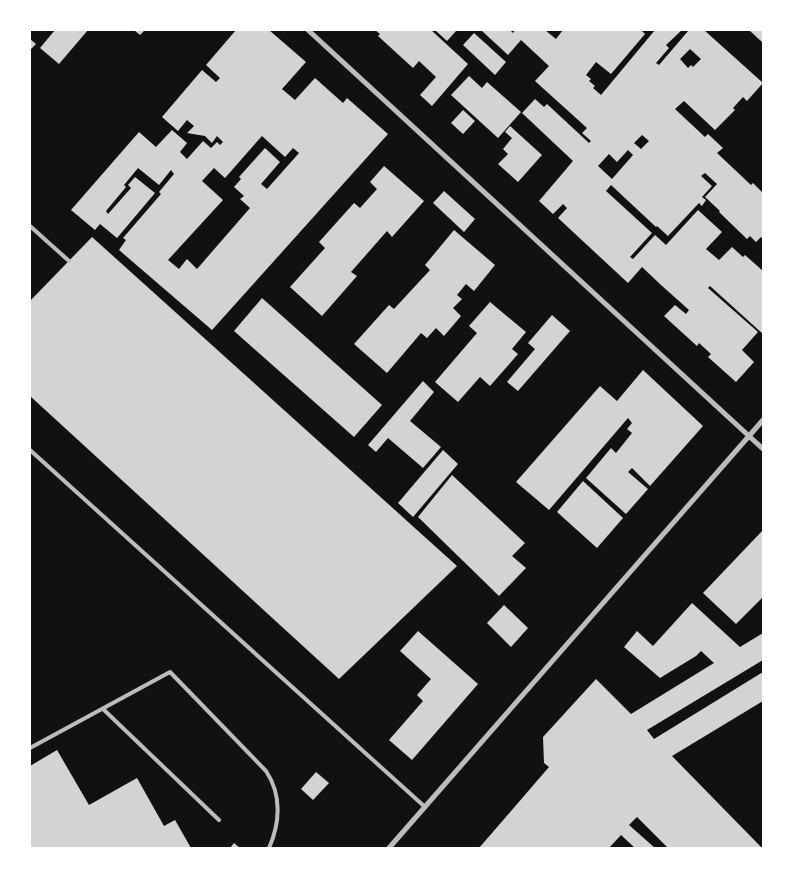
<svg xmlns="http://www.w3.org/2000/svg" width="793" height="878" viewBox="0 0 793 878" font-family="'Work Sans',sans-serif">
<rect width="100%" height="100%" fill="#111"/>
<!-- building -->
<g fill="#d3d3d3" fill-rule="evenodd">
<path d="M55 30H88L59 64 40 48Z"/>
<path d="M134 30H145L140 35Z"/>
<path d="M236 30H269L306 62 282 89 295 100 315 78 343 103 347 98 388 134 212 330 119 250 126 240 123 238 161 194 159 192 174 174 171 170 159 185 138 168 124 185 126 187 106 211 108 214 131 188 128 185 135 177 155 193 117 238 100 224 95 230 71 210 139 132 156 147 172 130 187 143 180 152 187 159 203 141 211 148 217 142 220 145 223 142 217 136 212 143 205 136 187 133 194 126 187 120 178 131 162 117 202 70 216 82 220 78 206 65ZM262 136 285 157 293 148 299 153 267 189 261 184 280 162 265 148 239 177 241 179 234 187 244 196 240 199 250 208 197 269 187 259 179 269 168 260 223 200 202 181 214 168 225 178Z"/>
<path d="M375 30H431L468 64 432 106 420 95 436 77 419 61 413 68 378 36 380 34Z"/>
<path d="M435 30H457L447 41Z"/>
<path d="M481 30H510L513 33 515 30H545L556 39 563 30H641L645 34 611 74 596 62 586 75 591 79 589 81 595 86 593 88 601 95 655 30H682L666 45 669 48 656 63 659 65 689 30H704L763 83 747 101 743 97 733 108 735 110 715 130 684 101 675 109 705 137 708 134 723 148 717 153 751 185 753 183 763 193V239L761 237 756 242 750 236 747 239 719 212 720 211 705 197 717 184 705 173 701 176 712 186 702 197 706 200 702 206 699 203 668 236 657 226 656 227 611 185 606 191 652 233 630 257 633 259 655 235 666 245 698 210 722 232 706 249 719 260 732 247 743 257 745 255 763 271V334L710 286 708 288 758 332 742 350 754 362 736 382 708 357 711 354 699 343 697 346 664 316 675 305 686 314 689 310 661 285 642 267 628 283 558 218 567 208 563 204 553 214 539 201 573 161 522 113 535 99 544 107 547 104 589 143 591 141 582 133 587 128 535 81 549 66 521 40 508 55ZM690 49 701 59 693 67 691 65 688 68 680 59ZM642 135 649 141 641 149 634 143ZM628 150 633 155 612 179 598 166 609 154 617 162Z"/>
<path d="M749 30H763V43Z"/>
<path d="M474 33 506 62 495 75 463 45Z"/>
<path d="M30 39 36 44 30 50Z"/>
<path d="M469 76 482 88 487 82 521 112 498 138 451 95Z"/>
<path d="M463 110 475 121 463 134 451 123Z"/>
<path d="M510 126 542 155 518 182 498 164 508 154 503 149 512 138 505 132Z"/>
<path d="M384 166 424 201 392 237 387 231 351 272 357 276 322 316 290 287 325 248 319 242 354 203 360 208 377 189 370 182Z"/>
<path d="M444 191 475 219 464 232 433 203Z"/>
<path d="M454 230 495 265 474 291 466 284 457 295 462 299 453 308 461 316 444 336 436 328 427 338 421 333 387 373 354 344 389 305 394 309 430 270 425 265Z"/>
<path d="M92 237 457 566 339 679 30 396V301Z"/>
<path d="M262 298 382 405 354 437 234 331Z"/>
<path d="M490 302 526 332 512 349 518 354 490 386 480 377 458 402 435 382 477 333 469 326Z"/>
<path d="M552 315 570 331 518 391 507 382 535 349 528 343Z"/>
<path d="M643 370 703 426 650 486 632 468 628 472 648 489 626 514 586 478 611 448 616 453 632 433 627 429 632 423 628 418 549 510 516 482 600 386 617 401Z"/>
<path d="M423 381 434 392 410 421 441 447 423 468 388 438 376 452 368 445Z"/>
<path d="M443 450 458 464 413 517 398 503Z"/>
<path d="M452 475 525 543 512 556 526 568 499 596 418 517Z"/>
<path d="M583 481 623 518 597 548 557 512Z"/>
<path d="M763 530V597L736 624 703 593Z"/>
<path d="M692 603 740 647 763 633V660L647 730 654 739 763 672V701L672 756 762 848H668L637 817 629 825 655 848H635L621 835 609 848H479L549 767 544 763 543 737 596 679 631 714 714 663 701 651 696 656 660 678 624 647 637 631 653 646Z"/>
<path d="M504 605 528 628 511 647 487 623Z"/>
<path d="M418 631 478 684 412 760 389 740 423 701 417 695 431 679 400 651Z"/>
<path d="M57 750 89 805 137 778 164 826 175 820 191 848H30V766Z"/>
<path d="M316 772 329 783 313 800 301 789Z"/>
<path d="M234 843 240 848H230Z"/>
</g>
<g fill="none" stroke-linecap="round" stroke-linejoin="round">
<!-- service -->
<g stroke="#bcbcbc" stroke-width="4">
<path d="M30 226 69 261"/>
<path d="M30 450 425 807"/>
<path d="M103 709 219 820"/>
<path d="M30 748 170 672 266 771C282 795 280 823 269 848"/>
</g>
<!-- minor -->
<g stroke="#bcbcbc" stroke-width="5">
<path d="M308 30 763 449"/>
<path d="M389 848 763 420"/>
</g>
</g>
<!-- border -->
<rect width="793" height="878" fill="none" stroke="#ffffff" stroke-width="62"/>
</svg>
